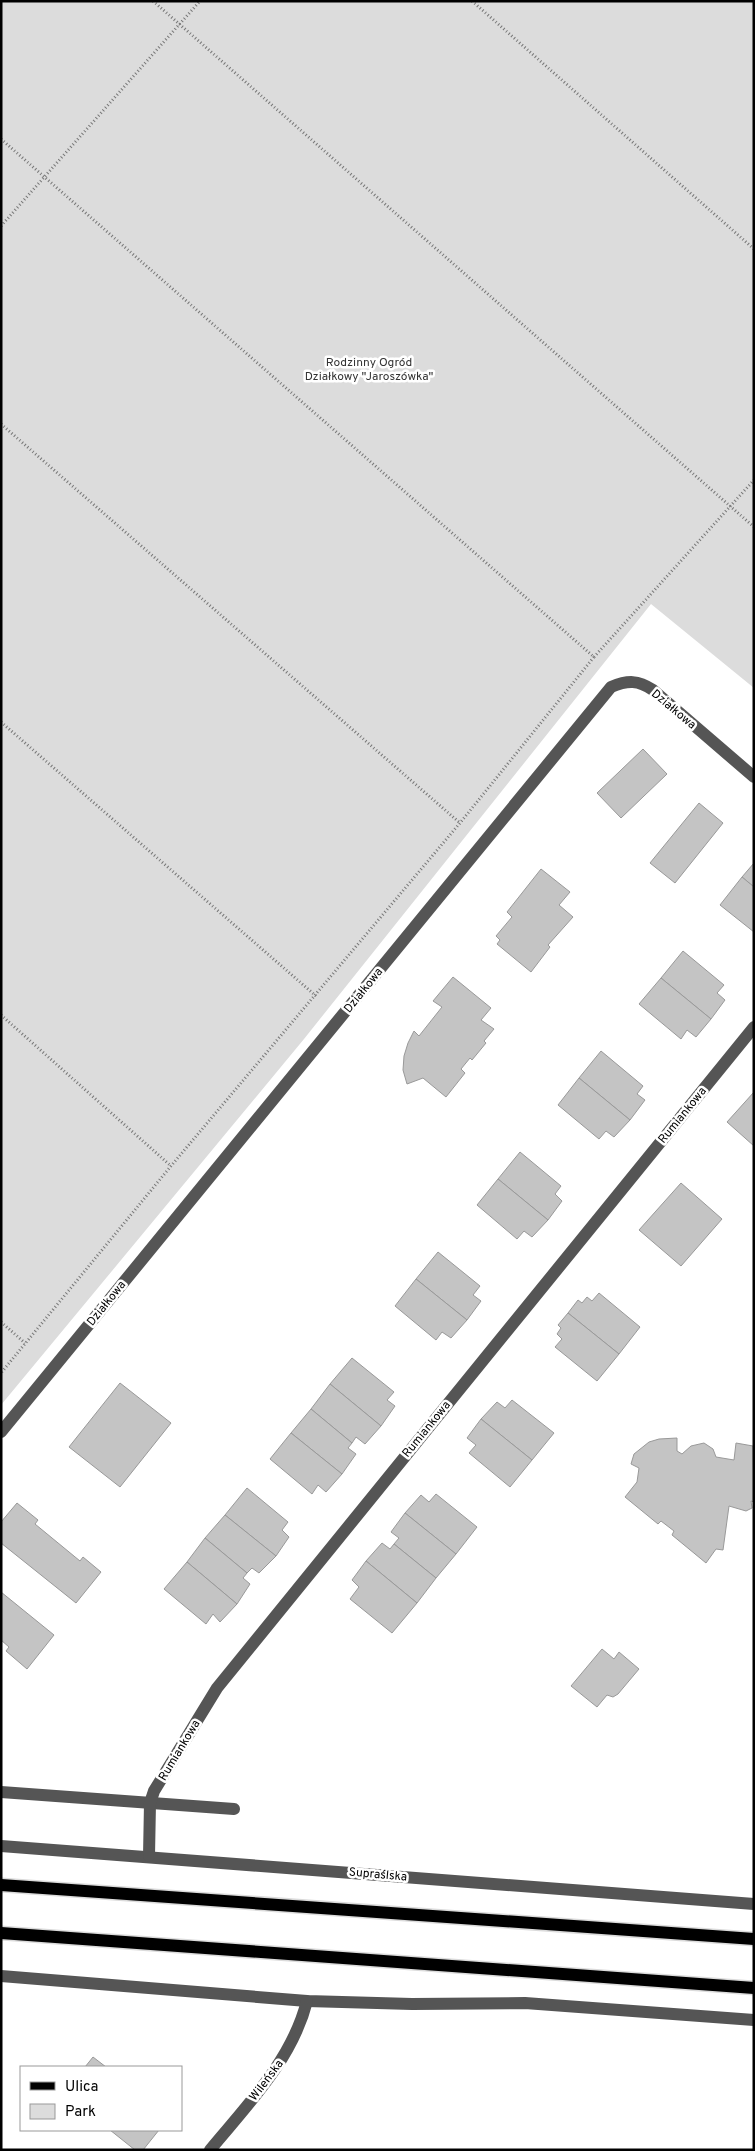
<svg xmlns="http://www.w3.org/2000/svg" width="755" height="2151" viewBox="0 0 755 2151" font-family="Overpass,sans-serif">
<rect width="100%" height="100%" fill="#fff"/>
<!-- green -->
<path fill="#dcdcdc" d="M1 1H754V688L651 604 304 1039 1 1405Z"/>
<!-- building -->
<g fill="#c4c4c4" stroke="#999">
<path d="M643 749 667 774 621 818 597 793Z"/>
<path d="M699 803 723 823 675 883 650 863Z"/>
<path d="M754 863V887L742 877Z"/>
<path d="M541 869 570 892 559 905 573 917 548 945 550 947 531 972 497 944 500 940 496 936 512 917 507 912Z"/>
<path d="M742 877 754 887V932L720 905Z"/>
<path d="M683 951 724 985 717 993 725 1000 711 1019 661 978Z"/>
<path d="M453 977 491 1008 481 1020 494 1029 484 1041 486 1043 472 1060 470 1058 461 1069 465 1073 446 1097 423 1078 407 1084 403 1070 404 1056 408 1043 414 1031 419 1036 442 1007 433 1001Z"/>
<path d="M661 978 711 1019 696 1037 687 1030 681 1039 639 1004Z"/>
<path d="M601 1051 643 1086 637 1094 645 1100 630 1120 579 1078Z"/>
<path d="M579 1078 630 1120 614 1137 606 1131 599 1139 558 1105Z"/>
<path d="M754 1092V1146L727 1122Z"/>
<path d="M520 1152 561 1186 555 1194 562 1201 548 1220 498 1179Z"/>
<path d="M498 1179 548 1220 532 1237 524 1231 517 1239 477 1205Z"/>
<path d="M681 1183 722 1219 681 1266 639 1230Z"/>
<path d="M438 1252 480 1286 473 1295 481 1301 467 1320 416 1279Z"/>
<path d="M416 1279 467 1320 451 1338 442 1332 436 1340 395 1306Z"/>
<path d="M599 1293 640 1327 619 1354 568 1313 578 1300 582 1303 587 1297 592 1301Z"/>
<path d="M568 1313 619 1354 597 1381 555 1347 562 1339 557 1334 561 1328 558 1325Z"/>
<path d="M352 1358 394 1392 387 1400 395 1406 381 1426 330 1384Z"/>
<path d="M120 1383 171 1423 120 1487 69 1447Z"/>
<path d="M330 1384 381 1426 365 1444 356 1437 352 1443 311 1409Z"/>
<path d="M512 1400 554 1433 532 1460 481 1419 497 1402 505 1408Z"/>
<path d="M311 1409 352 1443 348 1448 356 1454 342 1474 291 1433Z"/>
<path d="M481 1419 532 1460 510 1487 469 1453 476 1445 467 1438Z"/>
<path d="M291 1433 342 1474 326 1492 318 1485 312 1494 270 1459Z"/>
<path d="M677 1438V1451L682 1454 691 1446 704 1443 713 1449 716 1457 734 1460 736 1443 753 1446 754 1502 751 1501 752 1508 746 1511 729 1506 723 1550 716 1549 706 1563 672 1535 674 1531 661 1521 658 1524 625 1497 637 1482 639 1468 631 1464 634 1454 649 1442 659 1439Z"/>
<path d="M247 1488 288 1522 282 1530 289 1537 276 1556 225 1515Z"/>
<path d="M436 1494 477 1527 456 1554 405 1513 421 1495 429 1502Z"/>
<path d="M17 1503 38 1520 35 1524 80 1561 83 1557 101 1572 76 1603 1 1543V1522Z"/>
<path d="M405 1513 456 1554 436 1578 394 1544 399 1538 391 1532Z"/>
<path d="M225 1515 276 1556 259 1573 252 1568 247 1573 205 1538Z"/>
<path d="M205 1538 247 1573 243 1578 250 1584 237 1604 187 1562Z"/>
<path d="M382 1543 390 1549 394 1544 436 1578 417 1603 366 1561Z"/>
<path d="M366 1561 417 1603 392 1633 350 1599 359 1587 352 1580Z"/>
<path d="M187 1562 237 1604 220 1622 213 1614 206 1624 164 1589Z"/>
<path d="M1 1592 54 1635 27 1669 6 1651 9 1647 1 1640Z"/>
<path d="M602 1649 614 1659 619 1652 639 1669 618 1694 613 1697 607 1695 597 1707 571 1686Z"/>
<path d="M93 2057 106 2067H85Z"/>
<path d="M110 2130H159L143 2150H135Z"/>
</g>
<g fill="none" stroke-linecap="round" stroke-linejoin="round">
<defs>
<g id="major">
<path d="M1 1885 754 1939"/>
<path d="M1 1933 754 1988"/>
</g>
</defs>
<!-- major casing -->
<use href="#major" stroke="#dbdbdb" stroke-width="15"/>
<!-- path -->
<g stroke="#777" stroke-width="3" stroke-dasharray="1 2.5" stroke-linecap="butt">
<path d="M153 1 754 527"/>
<path d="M472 1 754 249"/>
<path d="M1 139 594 657 460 823 171 1166 1 1373"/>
<path d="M1 226 200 1"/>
<path d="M1 424 460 823"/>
<path d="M594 657 754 480"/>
<path d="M1 722 316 996"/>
<path d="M1 1015 171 1166"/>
<path d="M1 1322 25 1343"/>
</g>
<!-- minor -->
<g stroke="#555" stroke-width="12">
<path d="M1 1432 611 687C628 680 638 680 653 690L754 777"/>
<path d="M1 1792 234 1809"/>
<path d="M1 1846 754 1904"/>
<path d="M149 1856 150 1803 154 1791 217 1688 754 1027"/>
<path d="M1 1976 307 2001 412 2004 525 2003 754 2020"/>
<path d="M210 2150C248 2104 292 2060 307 2001"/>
</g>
<!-- major -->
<use href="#major" stroke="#000" stroke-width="12"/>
</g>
<g text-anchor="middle" stroke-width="5" stroke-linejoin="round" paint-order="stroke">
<!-- park labels -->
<g font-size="12" fill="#333" stroke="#fff">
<text x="369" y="366">Rodzinny Ogród<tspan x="369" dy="14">Działkowy "Jaroszówka"</tspan></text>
</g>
<!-- street labels -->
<g font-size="12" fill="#000" stroke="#fff">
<text transform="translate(674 709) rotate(40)" y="4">Działkowa</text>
<text transform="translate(363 990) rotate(-51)" y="4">Działkowa</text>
<text transform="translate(682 1115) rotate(-51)" y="4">Rumiankowa</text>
<text transform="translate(106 1303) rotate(-51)" y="4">Działkowa</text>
<text transform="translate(426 1429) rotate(-51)" y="4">Rumiankowa</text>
<text transform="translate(179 1750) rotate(-59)" y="4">Rumiankowa</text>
<text transform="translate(378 1874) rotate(5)" y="4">Supraślska</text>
<text transform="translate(266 2080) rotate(-53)" y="4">Wileńska</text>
</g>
</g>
<!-- border -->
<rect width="755" height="2151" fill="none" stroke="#000000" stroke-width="5"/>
<!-- legend -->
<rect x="20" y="2066" width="162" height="65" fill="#ffffff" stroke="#999999"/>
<rect x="30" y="2082" width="25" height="8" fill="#000000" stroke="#999999"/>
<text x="65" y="2091" font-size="15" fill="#000000">Ulica</text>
<rect x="30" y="2104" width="25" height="15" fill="#dcdcdc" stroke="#999999"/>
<text x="65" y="2116" font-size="15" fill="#000000">Park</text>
</svg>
